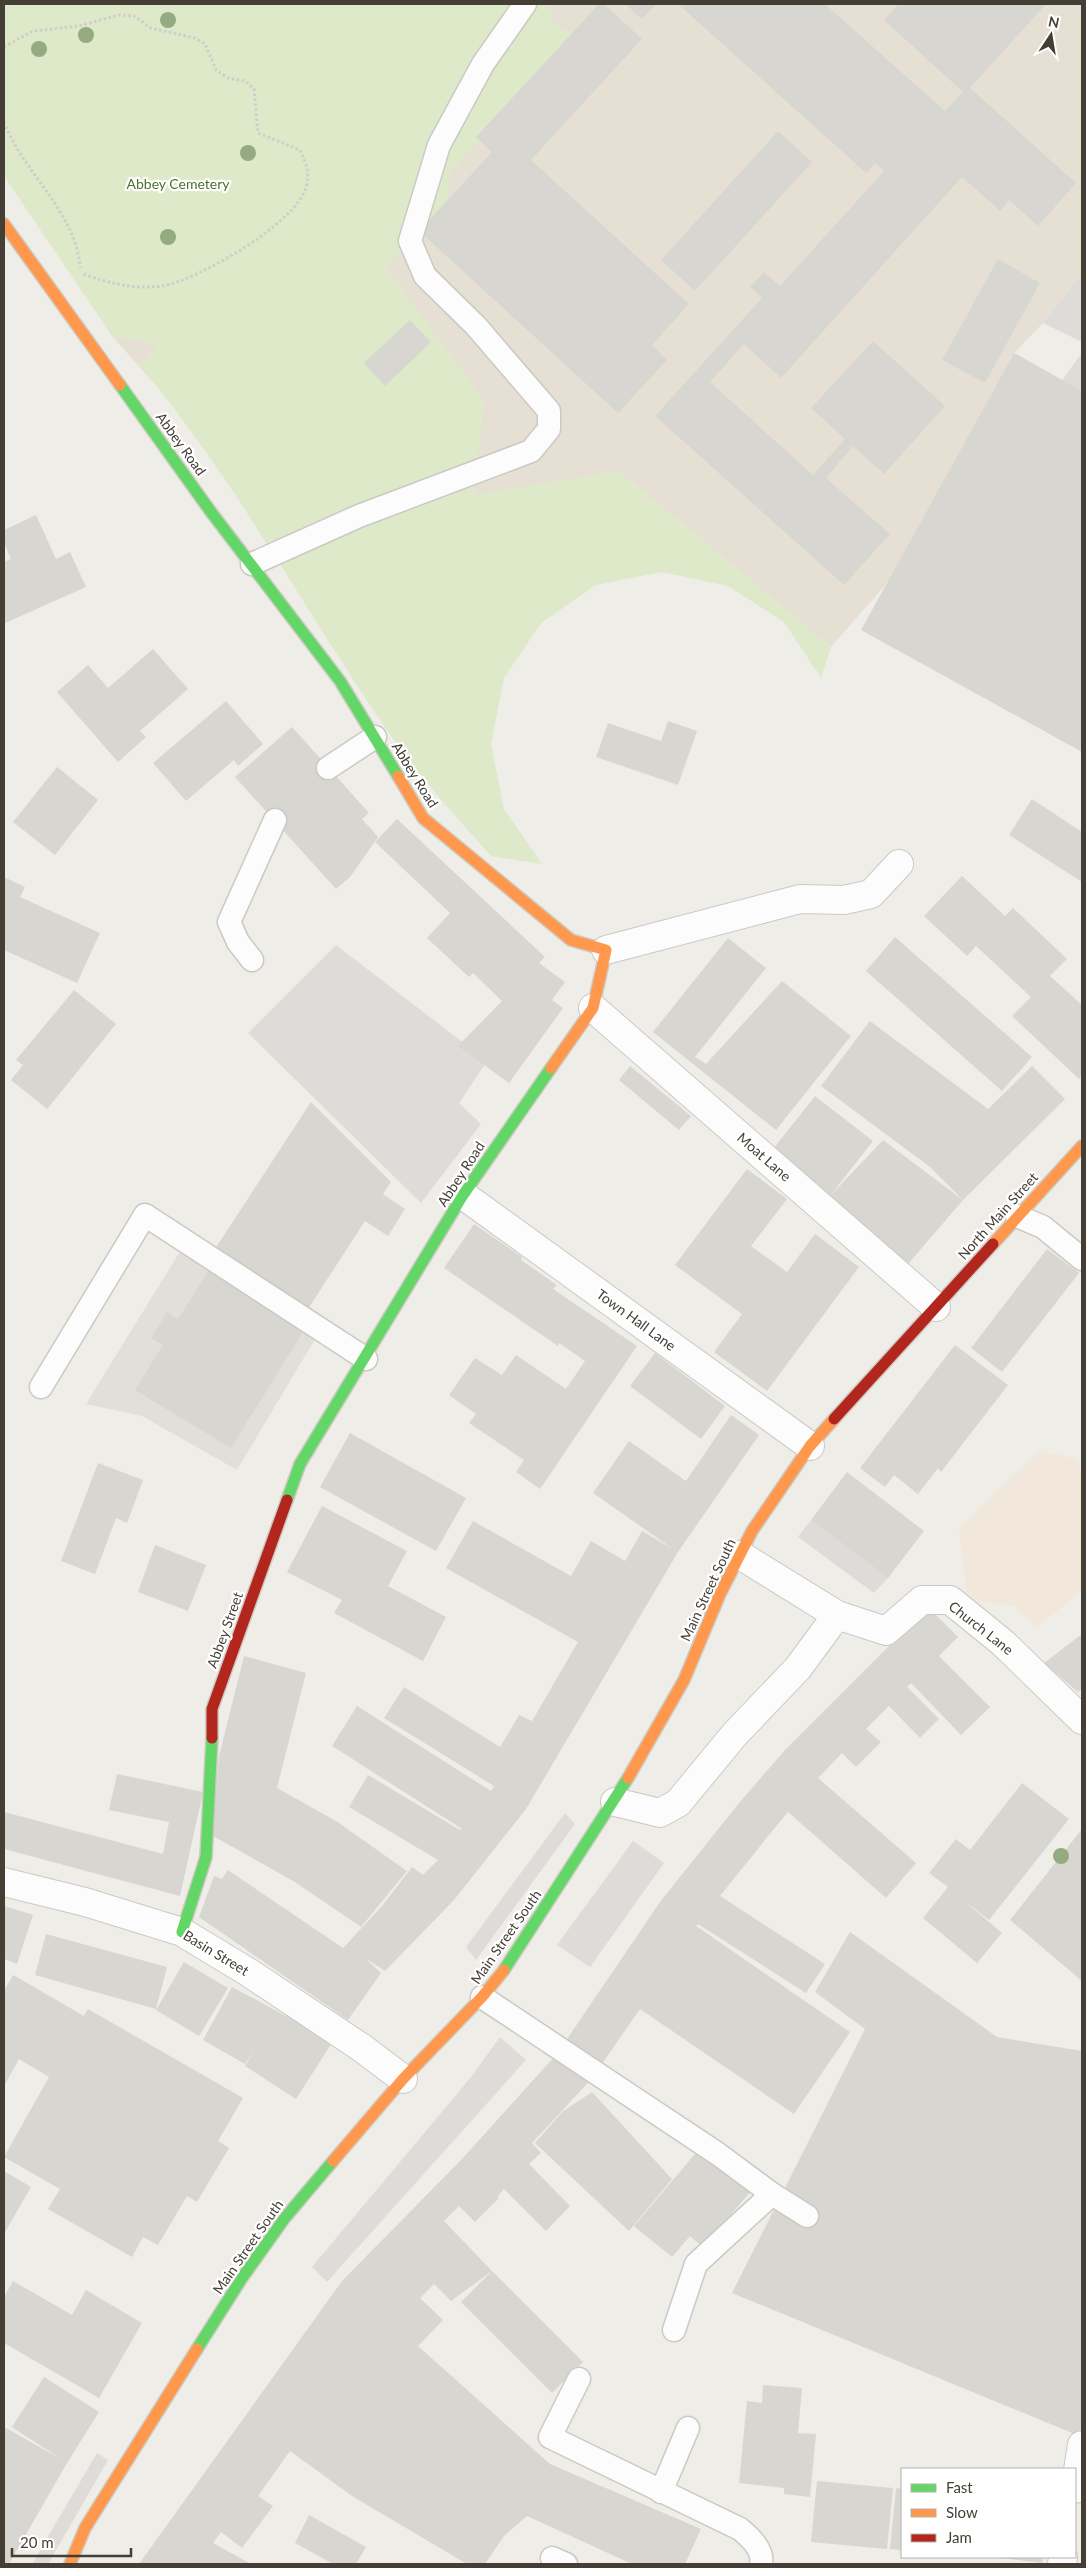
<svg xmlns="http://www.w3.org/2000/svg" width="1086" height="2568" viewBox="0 0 1086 2568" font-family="Lato,sans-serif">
<rect width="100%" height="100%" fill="#efede8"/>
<!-- commercial -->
<path fill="#f1e8db" d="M1039 1450 1076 1459 1082 1474V1590L1037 1627 1014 1606 967 1600 959 1529Z"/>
<!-- industrial -->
<path fill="#e2ded9" d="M184 1245 318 1334 237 1470 142 1416 86 1404Z"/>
<!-- education -->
<path fill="#e6e0d4" d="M187 4H1082V273L1043 323 1014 353 888 582 831 647 618 471 276 559 231 487 169 400 112 336 159 344Z"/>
<!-- green -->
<path fill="#dde9c9" d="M4 4H553L549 20 574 36 449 174 448 199 386 268 484 400 474 495 618 471 831 647 821 678 784 622 728 586 662 572 596 585 541 623 504 678 491 744 504 809 542 864 491 856C460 820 424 783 396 743 309 619 238 482 140 366L158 344 112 336 4 176Z"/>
<!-- parking -->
<g fill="#dedcd8">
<path d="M1082 273V342L1043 323Z"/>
<path d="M1082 353V391L1062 380Z"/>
<path d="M336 945 487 1061 459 1103 481 1124 421 1203 248 1033Z"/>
<path d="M811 1520 888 1578 874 1593 798 1537Z"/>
<path d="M565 1813 575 1824 476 1960 466 1947Z"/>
<path d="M633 1841 664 1863 590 1967 557 1945Z"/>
<path d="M500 2037 526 2060 327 2282 312 2267 471 2077Z"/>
<path d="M97 2453 108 2460 48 2564H32Z"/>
</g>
<!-- building -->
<g fill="#d8d6d1">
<path d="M599 4H604L642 39 531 160 689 304 652 345 667 360 618 413 419 231 492 152 476 137Z"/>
<path d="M625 4H656L642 19Z"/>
<path d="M678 4H825L945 111 963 92 884 20 899 4H1046L970 88 1076 183 1038 226 1009 200 1000 211 962 177 781 378 744 344 710 382 813 475 845 439 811 408 873 341 945 406 884 474 853 446 826 478 890 534 844 585 655 416 762 298 750 287 764 272 780 286 884 171 875 163 866 173Z"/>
<path d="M778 131 812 162 695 291 661 260Z"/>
<path d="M998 259 1040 283 985 383 942 360Z"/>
<path d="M410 320 431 342 385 386 364 363Z"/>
<path d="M1014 353 1082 391V752L861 630Z"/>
<path d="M36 515 56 559 70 552 86 587 5 623 4 562 11 559 4 543V530Z"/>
<path d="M153 649 188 689 140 731 146 737 118 762 57 692 88 665 108 688Z"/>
<path d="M226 701 263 744 238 766 234 760 186 801 153 763Z"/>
<path d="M668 721 697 731 678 785 596 757 608 723 661 741Z"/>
<path d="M292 727 369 813 362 819 378 837 350 877 336 889 235 777Z"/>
<path d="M57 767 98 800 55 855 13 822Z"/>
<path d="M1032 799 1082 832V882L1009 835Z"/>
<path d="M397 819 545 957 539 963 565 982 552 1000 563 1008 509 1083 458 1046 502 1001 473 973 469 977 427 938 450 913 375 842Z"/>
<path d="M962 876 1005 916 1013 908 1067 959 1050 976 1082 1005V1075L1079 1079 1012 1016 1031 997 976 946 967 956 924 916Z"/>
<path d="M4 877 25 887 20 897 100 933 77 983 4 950Z"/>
<path d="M895 937 1032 1057 1002 1091 866 971Z"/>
<path d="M728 938 766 968 695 1057 706 1064 782 981 851 1036 776 1130 653 1032Z"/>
<path d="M74 990 116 1024 47 1109 11 1080 23 1065 16 1060Z"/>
<path d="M870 1021 988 1109 1032 1066 1065 1099 963 1200 908 1264 770 1153 815 1096 873 1141 830 1196 883 1140 963 1200 930 1167 821 1086Z"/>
<path d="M630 1066 691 1116 679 1130 619 1080Z"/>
<path d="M311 1102 391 1182 383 1194 405 1209 388 1236 365 1221 308 1309 215 1249Z"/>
<path d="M747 1169 787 1199 751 1246 787 1272 815 1234 859 1267 767 1391 714 1352 742 1314 675 1265Z"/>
<path d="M474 1224 522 1257 521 1260 557 1285 553 1289 637 1346 540 1489 516 1472 524 1460 469 1423 476 1414 449 1395 475 1358 502 1375 516 1355 566 1389 585 1361 559 1343 558 1346 444 1268Z"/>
<path d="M1047 1249 1079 1273 1002 1372 971 1348Z"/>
<path d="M209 1270 305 1329 231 1448 135 1390 163 1345 151 1338 167 1312 178 1319Z"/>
<path d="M955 1345 1008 1385 941 1472 938 1468 918 1494 894 1475 885 1487 860 1468Z"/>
<path d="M655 1353 725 1406 701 1439 630 1386Z"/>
<path d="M731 1415 759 1435 678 1552 526 1809 454 1900 385 1971 365 1958 381 1973 348 2020 199 1917 214 1876 222 1879 228 1870 343 1948 382 1906 412 1867 423 1875 438 1860 349 1807 368 1775 460 1830 462 1829 332 1746 357 1706 491 1791 494 1786 384 1718 404 1687 500 1747 519 1715 532 1721 578 1642 446 1568 473 1521 578 1580 571 1576 591 1541 625 1561 642 1531 673 1549 593 1493 629 1441 686 1481Z"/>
<path d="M350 1433 466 1498 436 1551 320 1487Z"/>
<path d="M98 1463 143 1480 127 1523 116 1518 95 1574 61 1561Z"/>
<path d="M847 1472 924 1531 888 1578 811 1520Z"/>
<path d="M322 1506 407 1551 388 1586 446 1617 423 1661 334 1613 342 1600 287 1572Z"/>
<path d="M155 1545 206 1565 188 1611 138 1592Z"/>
<path d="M928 1607 958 1637 939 1656 990 1707 961 1735 911 1683 907 1687 939 1719 920 1738 889 1706 866 1729 881 1742 856 1767 842 1753 818 1778 916 1863 886 1898 788 1812 773 1830 720 1896 825 1964 806 1993 698 1924 696 1926 850 2032 794 2114 640 2009 599 2068 567 2039 660 1902 739 1803 785 1750Z"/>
<path d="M1082 1634V1689L1078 1692 1044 1663Z"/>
<path d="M244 1656 306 1673 277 1788 336 1821 407 1871 361 1927 295 1882 213 1836 219 1756Z"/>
<path d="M117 1774 203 1792 180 1896 4 1849V1812L163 1854 169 1822 109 1810Z"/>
<path d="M1022 1783 1069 1819 989 1920 963 1900 1002 1933 977 1963 923 1918 948 1887 929 1873 956 1839 970 1850Z"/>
<path d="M1082 1829V1981L1010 1920Z"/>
<path d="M4 1906 33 1915 17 1964 4 1959Z"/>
<path d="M850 1932 997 2037 1082 2051V2437L732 2293 865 2029 815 1992Z"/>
<path d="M46 1934 167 1967 156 2009 35 1975Z"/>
<path d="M184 1962 228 1988 199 2036 156 2010Z"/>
<path d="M13 1975 84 2016 88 2009 243 2098 218 2141 229 2148 197 2202 187 2196 158 2245 143 2237 132 2257 48 2209 60 2189 4 2157 49 2077 19 2059 4 2086V1991Z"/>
<path d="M232 1987 286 2016 290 2010 335 2038 296 2099 245 2066 254 2051 245 2064 203 2040Z"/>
<path d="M566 2044 597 2073 532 2143 541 2153 529 2164 570 2206 546 2231 504 2189 497 2197 499 2198 475 2222 459 2206 444 2221 492 2271 451 2301 434 2284 420 2298 443 2320 418 2346 550 2464 701 2529 685 2564H632L527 2516 504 2536 485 2564H467L352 2496 290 2451 258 2496 273 2506 242 2548 221 2532 213 2543 251 2564H139L342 2281 461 2160Z"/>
<path d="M592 2092 672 2179 629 2231 535 2143 562 2112Z"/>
<path d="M700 2148 751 2191 703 2247 690 2236 672 2257 634 2226Z"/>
<path d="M4 2171 31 2187 4 2234Z"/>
<path d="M492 2271 583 2362 552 2393 461 2302Z"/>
<path d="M13 2281 72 2315 86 2290 142 2323 99 2398 4 2343V2297Z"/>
<path d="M44 2377 99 2412 67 2463 9 2564H4V2427L61 2459 12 2427Z"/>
<path d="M763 2385 802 2388 798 2433 816 2434 810 2497 784 2494V2488L739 2483 747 2401 762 2403Z"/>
<path d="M817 2481 893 2488 887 2549 811 2542Z"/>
<path d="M896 2488 902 2489V2550L890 2549Z"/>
<path d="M309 2515 366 2547 356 2564H333L295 2543Z"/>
<path d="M993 2557H1043L1042 2563Z"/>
</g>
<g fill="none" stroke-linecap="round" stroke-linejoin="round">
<defs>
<g id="lane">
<path d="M252 564 359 516 531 451 549 429V411L476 326 425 276 410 241 439 145 483 64 525 4"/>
<path d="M328 768 375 737"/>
<path d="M252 960 238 942 229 922 275 820"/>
<path d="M1017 1216 1043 1227 1082 1259"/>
<path d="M41 1387 145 1215 366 1359"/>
<path d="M482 1997 718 2154 772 2194 807 2216"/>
<path d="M674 2330 696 2264 772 2194"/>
<path d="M579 2379 550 2437 740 2529C750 2537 764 2550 761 2564"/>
<path d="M661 2492 688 2428"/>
<path d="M552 2558 566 2564"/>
</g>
<g id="street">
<path d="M606 950 800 899 844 900 871 894 899 864"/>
<path d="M593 1008 936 1307"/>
<path d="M463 1195 810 1446"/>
<path d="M837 1615 886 1631 922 1600H950L1003 1643 1082 1720"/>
<path d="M615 1802 660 1813 678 1803 735 1734 798 1668 837 1615 740 1555"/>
<path d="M4 1882 85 1902 182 1932 248 1972 362 2048 403 2079"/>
<path d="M1075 2489 1082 2445"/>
<path d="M1062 2564 1063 2557"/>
</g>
<g id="fast">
<path d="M120 385 211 512 340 681 398 776"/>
<path d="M287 1500 300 1464 463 1195 551 1068"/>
<path d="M182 1932 206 1857 212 1738"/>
<path d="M504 1970 628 1778"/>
<path d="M197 2349 242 2278 284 2219 333 2161"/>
</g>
<g id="slow">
<path d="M4 224 120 385"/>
<path d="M398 776 423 818 571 940 606 950 593 1008 551 1068"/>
<path d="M993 1244 1082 1146"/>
<path d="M628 1778 684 1680 720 1594 752 1531 810 1446 834 1419"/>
<path d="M333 2161 403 2079 482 1997 504 1970"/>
<path d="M70 2564 85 2528 197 2349"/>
</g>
<g id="jam">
<path d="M834 1419 993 1244"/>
<path d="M212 1738V1709L287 1500"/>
</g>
</defs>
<!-- lane casing -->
<use href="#lane" stroke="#cbc9c4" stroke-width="25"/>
<!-- street casing -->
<use href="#street" stroke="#cbc9c4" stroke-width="30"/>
<!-- fast casing -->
<use href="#fast" stroke="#cecac0" stroke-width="14"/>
<!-- slow casing -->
<use href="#slow" stroke="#cecac0" stroke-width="14"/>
<!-- jam casing -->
<use href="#jam" stroke="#cecac0" stroke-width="14"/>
<!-- path -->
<g stroke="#d0cdca" stroke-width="3" stroke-dasharray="2.5 2.5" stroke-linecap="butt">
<path d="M4 47 33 31 79 26 119 15 134 16 151 28 195 38 205 44 216 70 228 78 245 81 254 89 258 133 300 150C306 163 310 172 306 187 297 223 198 280 162 286 134 290 110 283 83 274"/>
<path d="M4 122C22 171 77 213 80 268"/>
</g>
<!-- lane -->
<use href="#lane" stroke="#fdfcfc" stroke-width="22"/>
<!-- street -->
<use href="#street" stroke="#fdfcfc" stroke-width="28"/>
<!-- fast -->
<use href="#fast" stroke="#63d668" stroke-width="11"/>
<!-- slow -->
<use href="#slow" stroke="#ff974d" stroke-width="11"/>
<!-- jam -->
<use href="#jam" stroke="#b3261e" stroke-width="11"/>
</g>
<!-- trees -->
<g fill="#94aa80">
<circle cx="168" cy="20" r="8"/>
<circle cx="86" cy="35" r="8"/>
<circle cx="39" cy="49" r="8"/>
<circle cx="248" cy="153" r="8"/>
<circle cx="168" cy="237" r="8"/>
<circle cx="1061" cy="1856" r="8"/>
</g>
<g text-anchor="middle" stroke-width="4.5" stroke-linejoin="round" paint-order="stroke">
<!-- park labels -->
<g font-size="14" fill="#4a732b" stroke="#fff">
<text x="178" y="189">Abbey Cemetery</text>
</g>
<!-- street labels -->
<g font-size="14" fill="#443e35" stroke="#fff">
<text transform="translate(181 444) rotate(54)" y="5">Abbey Road</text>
<text transform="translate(415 775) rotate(58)" y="5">Abbey Road</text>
<text transform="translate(764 1157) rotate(41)" y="5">Moat Lane</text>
<text transform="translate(461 1174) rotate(-57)" y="5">Abbey Road</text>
<text transform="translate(998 1216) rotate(-48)" y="5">North Main Street</text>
<text transform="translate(636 1320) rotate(36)" y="5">Town Hall Lane</text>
<text transform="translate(708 1590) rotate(-65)" y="5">Main Street South</text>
<text transform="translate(981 1628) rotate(38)" y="5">Church Lane</text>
<text transform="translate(225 1630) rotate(-70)" y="5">Abbey Street</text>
<text transform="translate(506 1937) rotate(-55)" y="5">Main Street South</text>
<text transform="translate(216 1953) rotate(31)" y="5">Basin Street</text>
<text transform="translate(248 2247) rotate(-55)" y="5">Main Street South</text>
</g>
</g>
<!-- border -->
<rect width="1086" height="2568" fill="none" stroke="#443e35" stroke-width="10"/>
<!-- legend -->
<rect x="901" y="2468" width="175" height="90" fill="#ffffff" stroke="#b4b2ae"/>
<rect x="911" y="2484" width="25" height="8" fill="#63d668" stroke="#b4b2ae"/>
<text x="946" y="2493" font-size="15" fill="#443e35">Fast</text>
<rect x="911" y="2509" width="25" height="8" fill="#ff974d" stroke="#b4b2ae"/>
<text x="946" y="2518" font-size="15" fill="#443e35">Slow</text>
<rect x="911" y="2534" width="25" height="8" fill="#b3261e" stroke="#b4b2ae"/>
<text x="946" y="2543" font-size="15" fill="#443e35">Jam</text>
<!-- north arrow -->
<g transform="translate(1051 35) rotate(12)" stroke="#ffffff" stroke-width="4" paint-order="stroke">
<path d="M0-4L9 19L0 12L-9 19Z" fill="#443e35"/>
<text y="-8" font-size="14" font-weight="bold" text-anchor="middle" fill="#443e35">N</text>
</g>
<!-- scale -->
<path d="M12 2548v8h119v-8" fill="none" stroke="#443e35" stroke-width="2.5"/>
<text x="20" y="2548" font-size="15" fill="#443e35" stroke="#ffffff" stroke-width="4" paint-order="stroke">20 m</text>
</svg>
